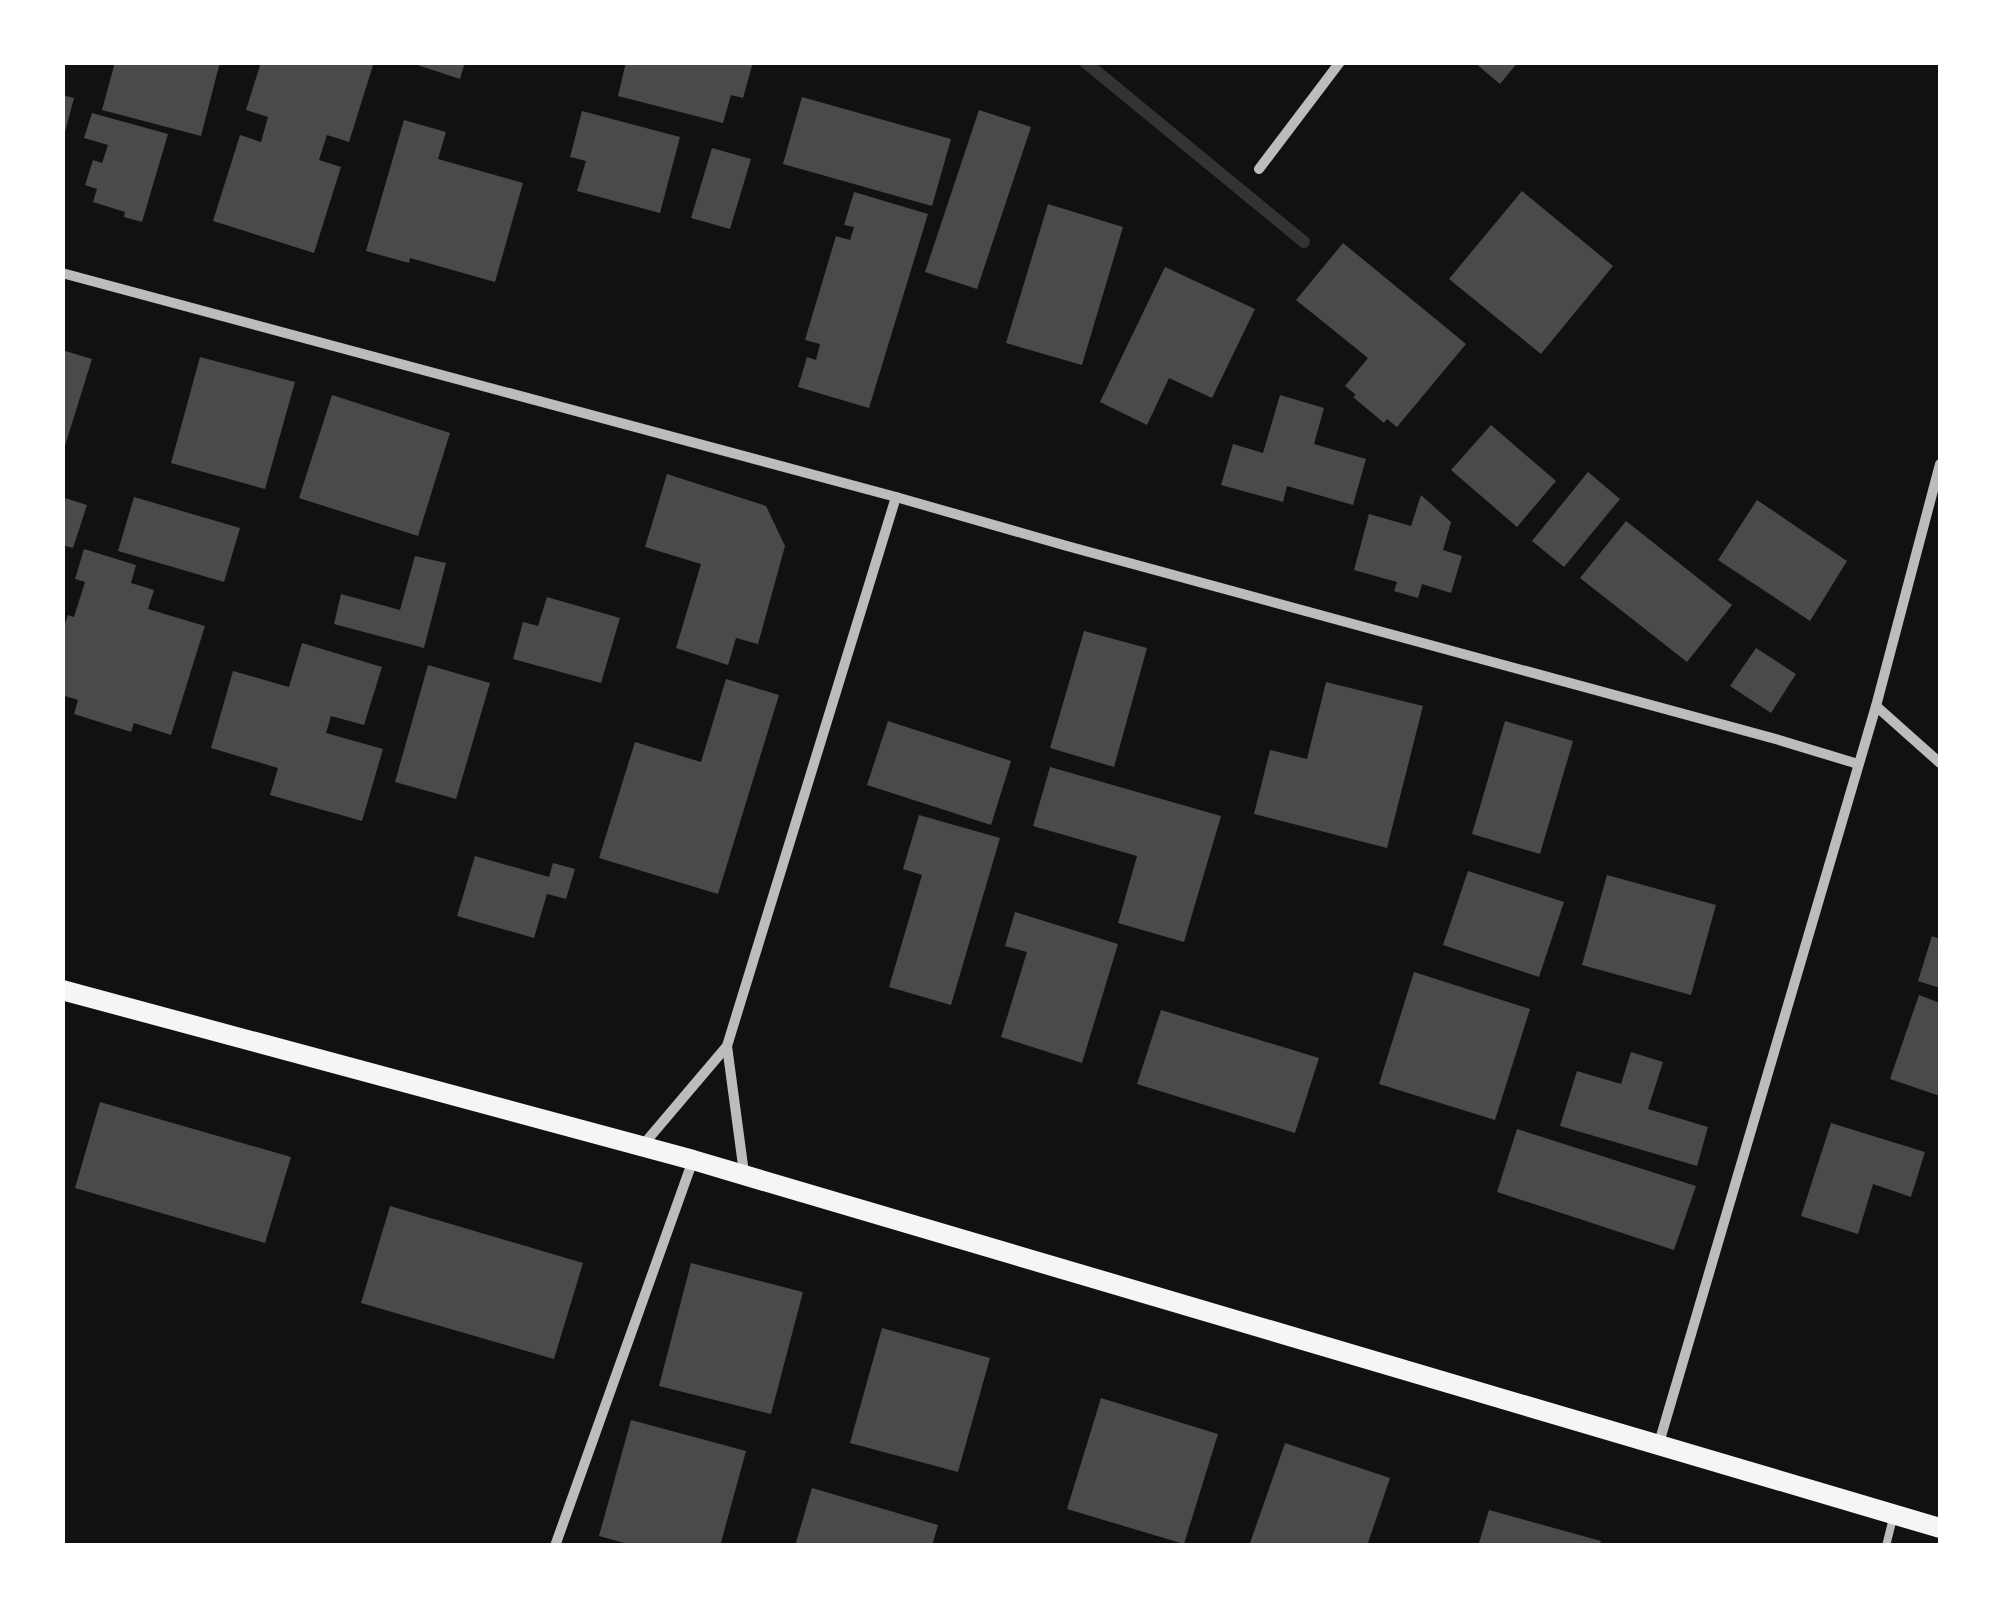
<svg xmlns="http://www.w3.org/2000/svg" width="2003" height="1608" viewBox="0 0 2003 1608" font-family="'Fira Sans Condensed',sans-serif">
<rect width="100%" height="100%" fill="#111"/>
<g fill="none" stroke-linecap="round" stroke-linejoin="round">
<!-- stream -->
<path stroke="#333" stroke-width="12" d="M1085 62 1304 242"/>
</g>
<!-- building -->
<g fill="#4a4a4a">
<path d="M115 62H220L201 136 102 110Z"/>
<path d="M261 62H374L349 142 327 135 319 160 341 167 314 253 213 221 240 135 261 142 268 117 246 110Z"/>
<path d="M408 62H465L460 79Z"/>
<path d="M626 62H753L743 98 731 95 723 123 618 96Z"/>
<path d="M1474 62H1518L1500 84Z"/>
<path d="M62 95 74 98 64 136H62Z"/>
<path d="M802 97 951 139 932 206 783 164Z"/>
<path d="M979 110 1031 127 977 289 925 272Z"/>
<path d="M582 111 680 137 660 213 577 191 586 161 570 157Z"/>
<path d="M92 113 168 134 142 222 124 217 125 212 93 202 97 189 85 185 93 160 102 163 108 145 84 138Z"/>
<path d="M404 120 446 132 438 159 523 183 495 282 410 258 409 263 366 251Z"/>
<path d="M712 148 751 159 730 229 691 218Z"/>
<path d="M1522 191 1613 266 1541 354 1449 279Z"/>
<path d="M854 192 928 214 869 408 798 387 807 357 816 360 820 344 805 340 836 236 850 240 854 227 844 225Z"/>
<path d="M1048 204 1123 227 1082 365 1006 343Z"/>
<path d="M1343 243 1466 344 1397 427 1387 419 1384 423 1353 397 1356 395 1345 386 1368 358 1296 300Z"/>
<path d="M1165 267 1255 309 1212 398 1169 378 1147 425 1100 402Z"/>
<path d="M62 350 92 359 63 452 62 451Z"/>
<path d="M200 357 295 382 265 489 171 463Z"/>
<path d="M332 395 450 433 418 536 299 498Z"/>
<path d="M1280 395 1324 408 1314 444 1366 459 1353 505 1287 486 1283 502 1221 485 1233 444 1263 453Z"/>
<path d="M1491 425 1556 481 1517 527 1451 470Z"/>
<path d="M1588 472 1620 499 1564 567 1532 541Z"/>
<path d="M667 474 766 506 785 546 758 644 736 638 728 665 676 648 701 564 645 547Z"/>
<path d="M1421 495 1451 522 1443 550 1462 556 1451 593 1422 584 1418 598 1394 591 1397 582 1354 570 1369 514 1411 526Z"/>
<path d="M62 497 87 505 73 548 62 545Z"/>
<path d="M134 497 240 528 224 582 118 551Z"/>
<path d="M1757 500 1847 561 1810 621 1718 560Z"/>
<path d="M1626 521 1732 605 1687 662 1580 578Z"/>
<path d="M84 549 136 565 131 583 154 590 148 609 205 626 171 735 134 723 131 732 74 714 78 700 62 695V632L68 615 74 617 85 582 75 579Z"/>
<path d="M415 556 446 563 424 648 334 624 341 594 400 610Z"/>
<path d="M547 597 620 618 601 683 513 659 523 622 538 626Z"/>
<path d="M1084 631 1147 648 1114 767 1050 748Z"/>
<path d="M302 643 382 667 364 725 331 716 326 733 383 749 362 821 270 795 278 768 211 748 233 671 289 687Z"/>
<path d="M1756 648 1796 674 1771 713 1730 686Z"/>
<path d="M428 665 490 683 456 799 395 782Z"/>
<path d="M726 679 779 695 718 894 599 858 635 742 701 762Z"/>
<path d="M1326 682 1423 706 1387 848 1254 814 1270 750 1307 759Z"/>
<path d="M888 721 1011 761 991 825 867 785Z"/>
<path d="M1505 721 1573 741 1540 854 1472 834Z"/>
<path d="M1050 767 1221 816 1184 942 1118 923 1137 856 1033 826Z"/>
<path d="M919 815 1000 838 951 1005 889 987 922 875 903 869Z"/>
<path d="M475 856 549 877 553 863 575 869 566 899 547 894 534 938 457 916Z"/>
<path d="M1468 871 1564 902 1539 977 1443 945Z"/>
<path d="M1607 875 1716 905 1691 995 1582 965Z"/>
<path d="M1015 912 1118 944 1082 1063 1001 1037 1027 952 1005 946Z"/>
<path d="M1932 936 1940 939V988L1918 981Z"/>
<path d="M1414 972 1530 1009 1495 1120 1379 1084Z"/>
<path d="M1919 995 1940 1003V1096L1890 1079Z"/>
<path d="M1161 1010 1319 1058 1295 1133 1137 1084Z"/>
<path d="M1631 1052 1663 1062 1648 1109 1708 1127 1697 1166 1560 1126 1577 1071 1621 1084Z"/>
<path d="M100 1102 291 1157 265 1243 75 1188Z"/>
<path d="M1831 1123 1925 1152 1911 1197 1873 1184 1858 1234 1801 1216Z"/>
<path d="M1517 1129 1696 1186 1674 1250 1497 1192Z"/>
<path d="M390 1206 583 1263 554 1359 361 1303Z"/>
<path d="M691 1263 803 1292 771 1414 659 1386Z"/>
<path d="M882 1328 990 1358 958 1472 850 1443Z"/>
<path d="M1101 1398 1218 1434 1184 1544 1067 1509Z"/>
<path d="M631 1420 746 1451 720 1546H635L599 1536Z"/>
<path d="M1285 1443 1390 1478 1367 1546H1249Z"/>
<path d="M812 1488 938 1525 932 1546H795Z"/>
<path d="M1489 1510 1601 1541 1599 1546H1478Z"/>
</g>
<g fill="none" stroke-linecap="round" stroke-linejoin="round">
<!-- service -->
<path stroke="#bcbcbc" stroke-width="8" d="M1886 1546 1893 1518"/>
<!-- minor -->
<g stroke="#bcbcbc" stroke-width="10">
<path d="M1259 169 1340 62"/>
<path d="M62 273 896 497 1067 546 1779 740 1858 764"/>
<path d="M1876 706 1940 763"/>
<path d="M727 1046 744 1173"/>
<path d="M643 1145 727 1046 896 497"/>
<path d="M1659 1443 1876 706 1940 464"/>
<path d="M555 1546 693 1160"/>
</g>
<!-- secondary -->
<path stroke="#f5f5f5" stroke-width="20" d="M62 990 693 1160 1940 1528"/>
</g>
<!-- border -->
<rect width="2003" height="1608" fill="none" stroke="#ffffff" stroke-width="130"/>
</svg>
